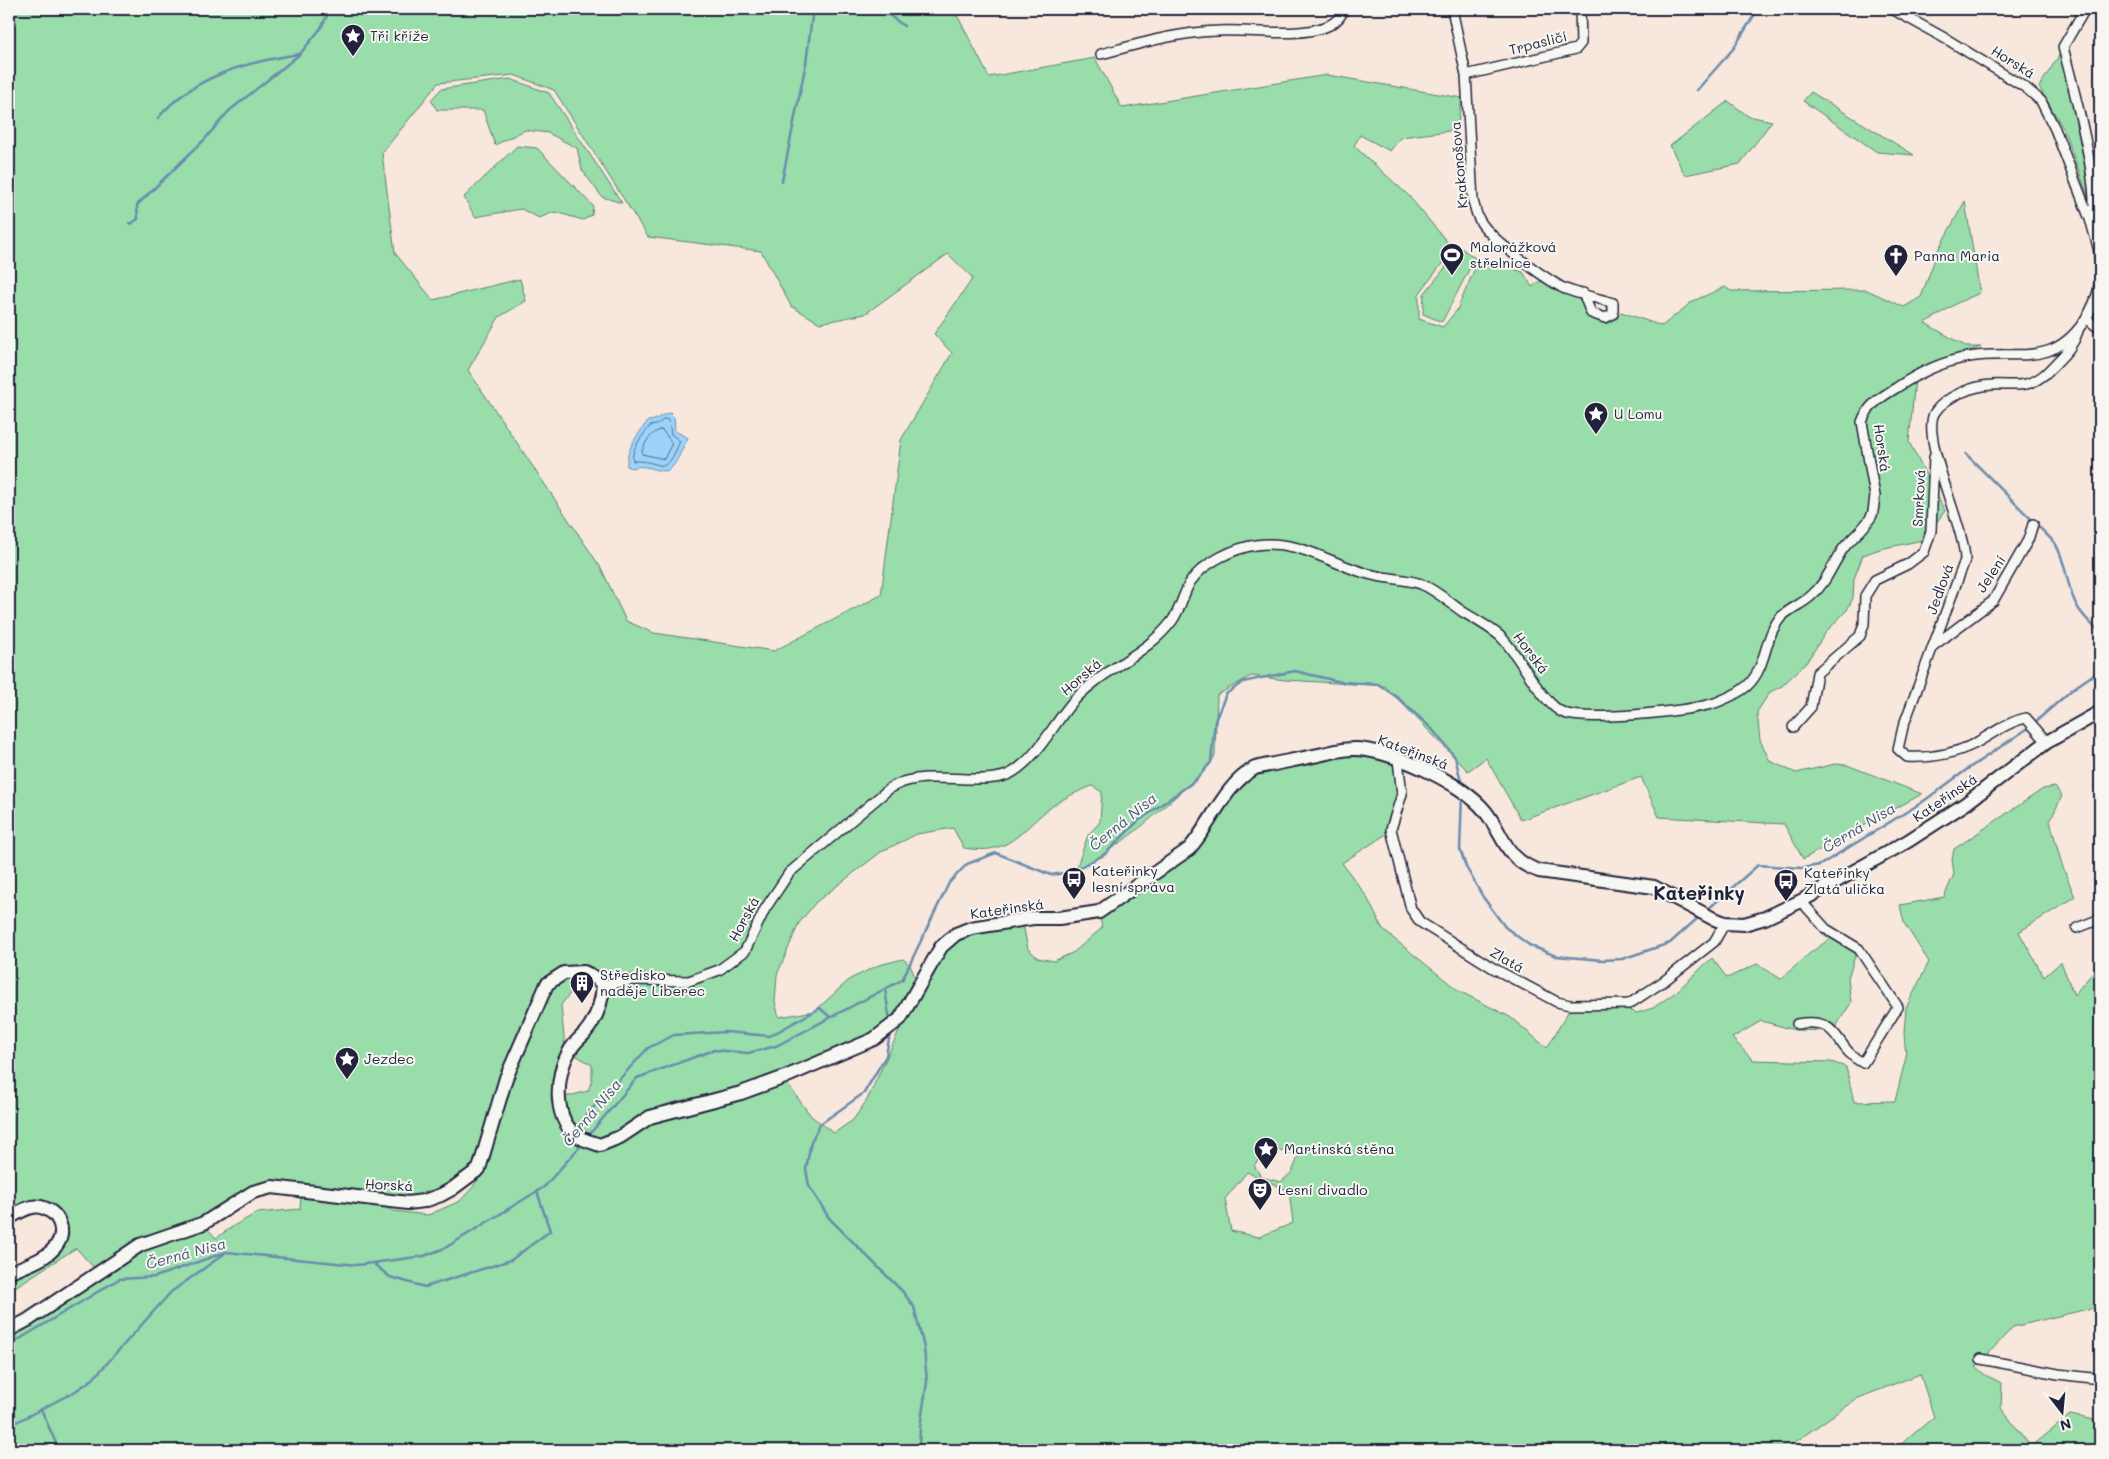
<svg xmlns="http://www.w3.org/2000/svg" width="2109" height="1459" viewBox="0 0 2109 1459" font-family="Mali,sans-serif">
<rect width="100%" height="100%" fill="#f7e7dd"/>
<filter id="ink" filterUnits="userSpaceOnUse"><feTurbulence type="fractalNoise" baseFrequency=".02" numOctaves="2"/><feDisplacementMap in="SourceGraphic" scale="10" xChannelSelector="R" yChannelSelector="G"/><feConvolveMatrix kernelMatrix="1 2 1 2 8 2 1 2 1" color-interpolation-filters="sRGB"/></filter>
<g filter="url(#ink)">
<!-- green -->
<g fill="#98ddaa" stroke="#5d8072" fill-rule="evenodd">
<path d="M9 9H947L958 17 989 77 1095 58 1122 108 1327 75 1462 98 1457 130 1401 137 1390 151 1360 135 1354 146 1408 195 1453 249 1419 294V319L1443 327 1457 310 1479 259 1523 272 1532 287 1540 281 1576 296 1591 317 1610 323 1621 312 1662 326 1693 301 1725 287 1731 291 1867 290 1904 307 1921 297 1939 248 1965 201 1980 293 1959 302 1925 323 1967 347H1981L1916 369 1909 442 1945 511 1923 540 1880 549 1863 555 1854 579 1853 598 1847 610 1826 632 1806 663 1782 686 1770 692 1757 712 1760 740 1770 761 1796 773 1835 764 1847 765 1922 794 1803 859 1784 824 1659 817 1641 777 1521 820 1486 758 1468 771 1385 686 1286 680 1251 676 1217 695 1215 755 1210 765C1168 803 1127 845 1076 869L1088 835 1100 822 1102 792 1092 786C1077 792 1063 798 1050 808 1018 832 1011 856 964 848L953 828 917 834 881 852 816 902 799 923 777 975 775 1002 779 1017 815 1011 850 979 879 965 903 959 910 965 916 979C902 1002 895 1019 871 1033 828 1052 785 1073 740 1087 710 1097 677 1099 648 1111 630 1119 615 1139 594 1137 575 1135 567 1113 565 1097L588 1091 592 1080V1065L574 1054C594 1031 608 1014 609 983L600 974 585 966 562 968 542 980 513 1050 473 1167 453 1192 397 1201 380 1193 272 1181 201 1218 94 1268 76 1248 9 1291V1279C25 1272 47 1265 59 1251 75 1234 65 1204 41 1201 30 1199 18 1206 9 1212ZM514 75 554 90 648 237 761 251 791 306 820 323 865 314 948 254 973 278 934 334 952 353 901 440 881 595 774 651 654 633 626 621 601 568 468 370 499 317 526 301 520 279 433 300 395 253 382 153 438 83Z"/>
<path d="M2060 54 2067 67 2093 209 2063 128 2039 87Z"/>
<path d="M510 79 549 93 622 203 602 197 582 170 577 148 548 133 525 130 495 145 483 110H437L431 100 441 89Z"/>
<path d="M1811 92 1914 155 1877 152 1803 101Z"/>
<path d="M1728 101 1748 116 1772 121 1740 164 1685 175 1670 146Z"/>
<path d="M517 146 537 148 593 206 592 215 583 220 555 212 539 218 521 209 475 217 464 197Z"/>
<path d="M1461 248 1475 258 1442 322 1423 314 1424 294Z"/>
<path d="M1351 753 1391 760C1404 792 1397 802 1388 833L1342 863 1367 897 1383 930 1459 991 1510 1017 1547 1048 1571 1007 1624 1008 1637 1013 1653 1008 1676 992 1712 958 1727 978 1757 964 1781 979 1810 953 1834 936 1856 953 1848 978 1851 1003 1833 1031 1795 1030 1761 1021 1732 1038 1753 1060 1831 1062 1846 1067 1854 1102 1895 1101 1906 1057 1904 1033 1906 1008 1929 962 1904 923 1900 905 1944 897 1954 874 1952 859 1954 849 2043 789 2055 787 2062 796 2050 821 2062 865 2075 897 2019 932 2044 977 2061 962 2074 995 2094 971 2100 969V1306L2013 1327 1976 1367 1985 1375 2002 1383 2001 1408 2031 1447 2070 1415 2100 1421V1450H1894L1934 1417 1920 1374 1856 1399 1784 1450H9V1335L142 1249 206 1227 216 1238 235 1225 257 1213 300 1209 301 1195 377 1203 393 1211 428 1215 460 1201 473 1187 483 1171 511 1080 550 987 565 978 583 977 561 1005 565 1048 556 1107 592 1148 652 1121 786 1082 811 1116 834 1133 853 1120 867 1100 903 1022 944 950 958 938 973 933 1023 924 1028 949 1038 958 1054 961 1074 952 1102 928 1100 917 1192 852 1232 792 1257 772ZM1271 1148 1299 1155 1292 1172 1281 1182 1261 1177 1254 1165ZM1247 1172 1289 1191 1293 1223 1259 1237 1231 1231 1225 1199Z"/>
</g>
<!-- water -->
<path fill="#9cd3fb" stroke="#6b8cae" d="M670 413 674 417 675 431 688 438C684 445 676 465 670 469 661 476 647 462 632 468L627 466C626 449 638 434 648 421 657 421 661 414 670 413Z"/>
<g fill="none" stroke-linecap="round" stroke-linejoin="round">
<!-- shore -->
<g stroke="#536988" stroke-width="1">
<path d="M665 419 669 420 671 434 680 441C664 480 664 460 633 461 630 450 643 435 650 426L656 425Z"/>
<path d="M660 430 663 431 672 443 664 459 642 454V451C646 441 650 434 660 430Z"/>
</g>
<!-- stream -->
<g stroke="#6b8cae" stroke-width="2.5">
<path d="M881 9 904 26"/>
<path d="M1697 90 1733 49 1758 9"/>
<path d="M158 118C193 76 247 62 299 54"/>
<path d="M782 181 806 63 813 9"/>
<path d="M129 223 131 224 138 219 137 205 204 140 229 111 300 54 321 28 330 9"/>
<path d="M1966 454 2055 543C2066 561 2066 583 2075 602 2080 614 2091 624 2100 632"/>
<path d="M2034 723 2074 688 2100 670"/>
<path d="M1462 795 1460 849 1466 867 1483 897 1505 927 1529 945 1556 956 1603 960 1622 959 1670 943 1699 917"/>
<path d="M1707 910 1758 865 1802 868 1820 865 1921 803 1969 768 2030 727"/>
<path d="M885 990 890 1021"/>
<path d="M890 1033 886 1056 864 1093 820 1124 811 1142 806 1169 809 1186 829 1218 903 1292 914 1307 924 1348 927 1382 920 1427 919 1450"/>
<path d="M584 1134 581 1121 648 1048 674 1035 726 1032 770 1036 820 1008 830 1017"/>
<path d="M588 1136 637 1078 714 1050 748 1053 776 1046 902 980 949 883 967 864 996 853 1051 875 1070 872 1104 855 1137 822 1196 780 1211 762 1215 721 1226 694 1243 682 1295 671 1341 682 1378 684 1398 698 1432 729 1455 757 1462 785"/>
<path d="M377 1263 375 1265 390 1277 425 1287 511 1260 550 1231 537 1191"/>
<path d="M9 1343 18 1340 119 1279 155 1277 226 1252 357 1265 424 1256 445 1248 544 1187 583 1143"/>
<path d="M41 1409 59 1450"/>
<path d="M9 1426 74 1392 93 1379 171 1292 224 1254"/>
</g>
<defs>
<g id="street">
<path d="M1452 9 1466 75 1473 201C1475 207 1476 214 1479 219 1489 239 1541 275 1561 287 1572 293 1599 298 1613 303V314L1605 318 1591 313 1583 293"/>
<path d="M1892 9 1948 40 2026 88 2041 101 2055 129 2091 222 2099 251 2100 266"/>
<path d="M2085 9 2063 47C2071 79 2104 198 2091 222"/>
<path d="M1101 54C1139 44 1178 32 1218 31 1251 29 1294 38 1325 27 1334 24 1341 17 1344 9"/>
<path d="M1466 75 1576 49 1581 43 1580 9"/>
<path d="M2086 318 2100 329"/>
<path d="M1933 646 1993 601 2028 540 2033 524"/>
<path d="M1793 727 1811 707 1817 673 1860 636 1864 624 1865 596 1875 580 1908 564 1924 552 1931 531 1934 457"/>
<path d="M2047 742 2026 718C2007 722 1991 735 1974 744 1954 754 1929 758 1907 757L1898 749 1903 727 1965 560C1965 527 1919 435 1935 412 1946 396 1973 386 1992 385 2005 384 2018 387 2030 383 2042 379 2049 370 2057 362 2067 352 2074 344 2078 331"/>
<path d="M1398 760 1402 794 1391 829 1411 909 1420 922 1493 968 1557 1002 1570 1005 1629 1004 1664 981 1714 942 1725 923"/>
<path d="M2077 928 2100 919"/>
<path d="M603 985 633 980 689 981 719 970 745 951 765 909 789 873 890 788C895 786 901 782 907 781 936 772 990 787 1013 772 1038 756 1052 727 1070 705 1099 670 1146 656 1172 621 1181 609 1183 593 1191 581 1204 562 1235 548 1256 545 1301 538 1335 568 1377 576 1392 579 1406 579 1421 584 1436 590 1450 603 1463 612 1475 619 1489 627 1500 636 1520 655 1542 705 1564 713 1589 722 1688 711 1715 703 1725 699 1741 692 1748 685 1767 667 1764 636 1781 617 1790 608 1803 604 1812 595 1827 582 1832 565 1843 549 1852 537 1866 528 1872 515 1874 509 1874 502 1875 496L1862 422C1868 405 1881 397 1896 388 1917 374 1944 361 1969 357 2016 349 2050 369 2083 323 2092 310 2098 297 2100 281"/>
<path d="M1797 1024C1842 1016 1833 1048 1863 1063L1898 1007 1859 949 1826 929 1801 901"/>
<path d="M1981 1359 2058 1374 2100 1379"/>
</g>
<g id="secondary">
<path d="M9 1218C18 1213 30 1204 41 1207 59 1212 67 1231 56 1246 46 1260 23 1266 9 1273"/>
<path d="M9 1330 28 1320 140 1245 204 1223 253 1192 272 1187 408 1203 424 1201 441 1195 452 1189 479 1169 506 1078 547 984 564 973 584 972 596 978 603 985C602 1003 596 1020 584 1034 579 1039 572 1045 569 1052 555 1076 552 1123 581 1138 587 1141 594 1143 600 1145L620 1137 650 1117 741 1093 785 1077 874 1039 900 1019 941 947 956 934 971 928 1033 918H1059L1099 912 1189 849C1213 822 1223 786 1255 768 1278 763 1300 759 1323 754 1332 752 1343 749 1353 749 1388 748 1463 783 1485 811 1505 836 1504 859 1539 871L1654 887 1712 918 1725 923 1744 924 1765 918 1801 901 1908 841 1965 804 2047 742 2100 712"/>
</g>
</defs>
<!-- street casing -->
<use href="#street" stroke="#22223b" stroke-width="12"/>
<!-- secondary casing -->
<use href="#secondary" stroke="#22223b" stroke-width="16"/>
<!-- street -->
<use href="#street" stroke="#f6f6f2" stroke-width="9"/>
<!-- secondary -->
<use href="#secondary" stroke="#f6f6f2" stroke-width="12"/>
</g>
</g>
<!-- icons -->
<defs>
<symbol id="sight-pin" viewBox="-11 -11 22 30"><path d="M0 17L-7.5 6A9.5 9.5 0 1 1 7.5 6Z" fill="#22223b" stroke="#f6f6f2"/><path d="M0-6L1.8-2.2L6-1.7L2.9 1.2L3.7 5.4L0 3.3L-3.7 5.4L-2.9 1.2L-6-1.7L-1.8-2.2Z" fill="#fff"/></symbol>
<symbol id="stadium-pin" viewBox="-11 -11 22 30"><path d="M0 17L-7.5 6A9.5 9.5 0 1 1 7.5 6Z" fill="#22223b" stroke="#f6f6f2"/><path d="M0-5a6.5 5 0 1 0 0 10a6.5 5 0 1 0 0-10ZM-3.5-1.8h7v3.6h-7Z" fill="#fff"/></symbol>
<symbol id="church-pin" viewBox="-11 -11 22 30"><path d="M0 17L-7.5 6A9.5 9.5 0 1 1 7.5 6Z" fill="#22223b" stroke="#f6f6f2"/><path d="M-1.2-6h2.4v3.5h3.3v2.4h-3.3V6h-2.4V-.1h-3.3v-2.4h3.3Z" fill="#fff"/></symbol>
<symbol id="bus-pin" viewBox="-11 -11 22 30"><path d="M0 17L-7.5 6A9.5 9.5 0 1 1 7.5 6Z" fill="#22223b" stroke="#f6f6f2"/><path d="M-5-6H5V4H4V6H2V4H-2V6H-4V4H-5ZM-3.5-4V0h7V-4ZM-3.5 1.2v1.5H-2V1.2ZM2 1.2v1.5H3.5V1.2Z" fill="#fff"/></symbol>
<symbol id="building-pin" viewBox="-11 -11 22 30"><path d="M0 17L-7.5 6A9.5 9.5 0 1 1 7.5 6Z" fill="#22223b" stroke="#f6f6f2"/><path d="M-4-6H4V6H1V3H-1V6H-4ZM-2.5-4.3h1.7v1.8h-1.7ZM.8-4.3h1.7v1.8H.8ZM-2.5-1h1.7V.8h-1.7ZM.8-1h1.7V.8H.8Z" fill="#fff"/></symbol>
<symbol id="theatre-pin" viewBox="-11 -11 22 30"><path d="M0 17L-7.5 6A9.5 9.5 0 1 1 7.5 6Z" fill="#22223b" stroke="#f6f6f2"/><path d="M-5-5.5Q0-4 5-5.5V0Q5 5 0 6Q-5 5-5 0ZM-3.3-2.5H-1v1.5H-3.3ZM1-2.5H3.3v1.5H1ZM-2.8 1Q0 5.5 2.8 1Z" fill="#fff"/></symbol>
</defs>
<g fill-rule="evenodd">
<use href="#sight-pin" x="339" y="22" width="28" height="38"/>
<use href="#stadium-pin" x="1438" y="241" width="28" height="38"/>
<use href="#church-pin" x="1882" y="242" width="28" height="38"/>
<use href="#sight-pin" x="1582" y="400" width="28" height="38"/>
<use href="#bus-pin" x="1060" y="865" width="28" height="38"/>
<use href="#bus-pin" x="1772" y="867" width="28" height="38"/>
<use href="#building-pin" x="568" y="969" width="28" height="38"/>
<use href="#sight-pin" x="333" y="1045" width="28" height="38"/>
<use href="#sight-pin" x="1252" y="1135" width="28" height="38"/>
<use href="#theatre-pin" x="1246" y="1176" width="28" height="38"/>
</g>
<g text-anchor="middle" stroke-width="4" stroke-linejoin="round" paint-order="stroke">
<!-- poi labels -->
<g font-size="14" fill="#22223b" stroke="#f6f6f2" text-anchor="start">
<text x="370" y="41">Tři kříže</text>
<text x="1470" y="252">Malorážková<tspan x="1470" dy="16">střelnice</tspan></text>
<text x="1914" y="261">Panna Maria</text>
<text x="1614" y="419">U Lomu</text>
<text x="1092" y="876">Kateřinky<tspan x="1092" dy="16">lesní správa</tspan></text>
<text x="1804" y="878">Kateřinky<tspan x="1804" dy="16">Zlatá ulička</tspan></text>
<text x="600" y="980">Středisko<tspan x="600" dy="16">naděje Liberec</tspan></text>
<text x="364" y="1064">Jezdec</text>
<text x="1284" y="1154">Martinská stěna</text>
<text x="1278" y="1195">Lesní divadlo</text>
</g>
<!-- street labels -->
<g font-size="14" fill="#22223b" stroke="#f6f6f2">
<text transform="translate(1538 43) rotate(-14)" y="5">Trpasličí</text>
<text transform="translate(2013 62) rotate(32)" y="5">Horská</text>
<text transform="translate(1459 165) rotate(-95)" y="5">Krakonošova</text>
<text transform="translate(1882 448) rotate(82)" y="5">Horská</text>
<text transform="translate(1919 498) rotate(-87)" y="5">Smrková</text>
<text transform="translate(1991 574) rotate(-57)" y="5">Jelení</text>
<text transform="translate(1940 589) rotate(-70)" y="5">Jedlová</text>
<text transform="translate(1531 653) rotate(53)" y="5">Horská</text>
<text transform="translate(1081 677) rotate(-41)" y="5">Horská</text>
<text transform="translate(1413 752) rotate(21)" y="5">Kateřinská</text>
<text transform="translate(1945 798) rotate(-34)" y="5">Kateřinská</text>
<text transform="translate(1007 909) rotate(-8)" y="5">Kateřinská</text>
<text transform="translate(744 919) rotate(-62)" y="5">Horská</text>
<text transform="translate(1507 960) rotate(30)" y="5">Zlatá</text>
<text transform="translate(389 1185) rotate(3)" y="5">Horská</text>
</g>
<!-- water labels -->
<g font-size="15" font-style="italic" fill="#475775" stroke="#f6f6f2">
<text transform="translate(1123 822) rotate(-39)" y="5">Černá Nisa</text>
<text transform="translate(1859 828) rotate(-31)" y="5">Černá Nisa</text>
<text transform="translate(592 1113) rotate(-50)" y="5">Černá Nisa</text>
<text transform="translate(186 1254) rotate(-15)" y="5">Černá Nisa</text>
</g>
<!-- district labels -->
<g font-size="19" font-weight="bold" fill="#22223b" stroke="#f6f6f2">
<text x="1699" y="900">Kateřinky</text>
</g>
</g>
<!-- margin -->
<rect width="2109" height="1459" fill="none" stroke="#f6f6f2" stroke-width="30"/>
<rect x="15" y="15" width="2079" height="1429" fill="none" stroke="#22223b" stroke-width="2" filter="url(#ink)"/>
<!-- north arrow -->
<g transform="translate(2062 1412) rotate(164)" stroke="#f6f6f2" stroke-width="4" paint-order="stroke">
<path d="M0-4L9 19L0 12L-9 19Z" fill="#22223b"/>
<text y="-8" font-size="14" font-weight="bold" text-anchor="middle" fill="#22223b">N</text>
</g>
</svg>
